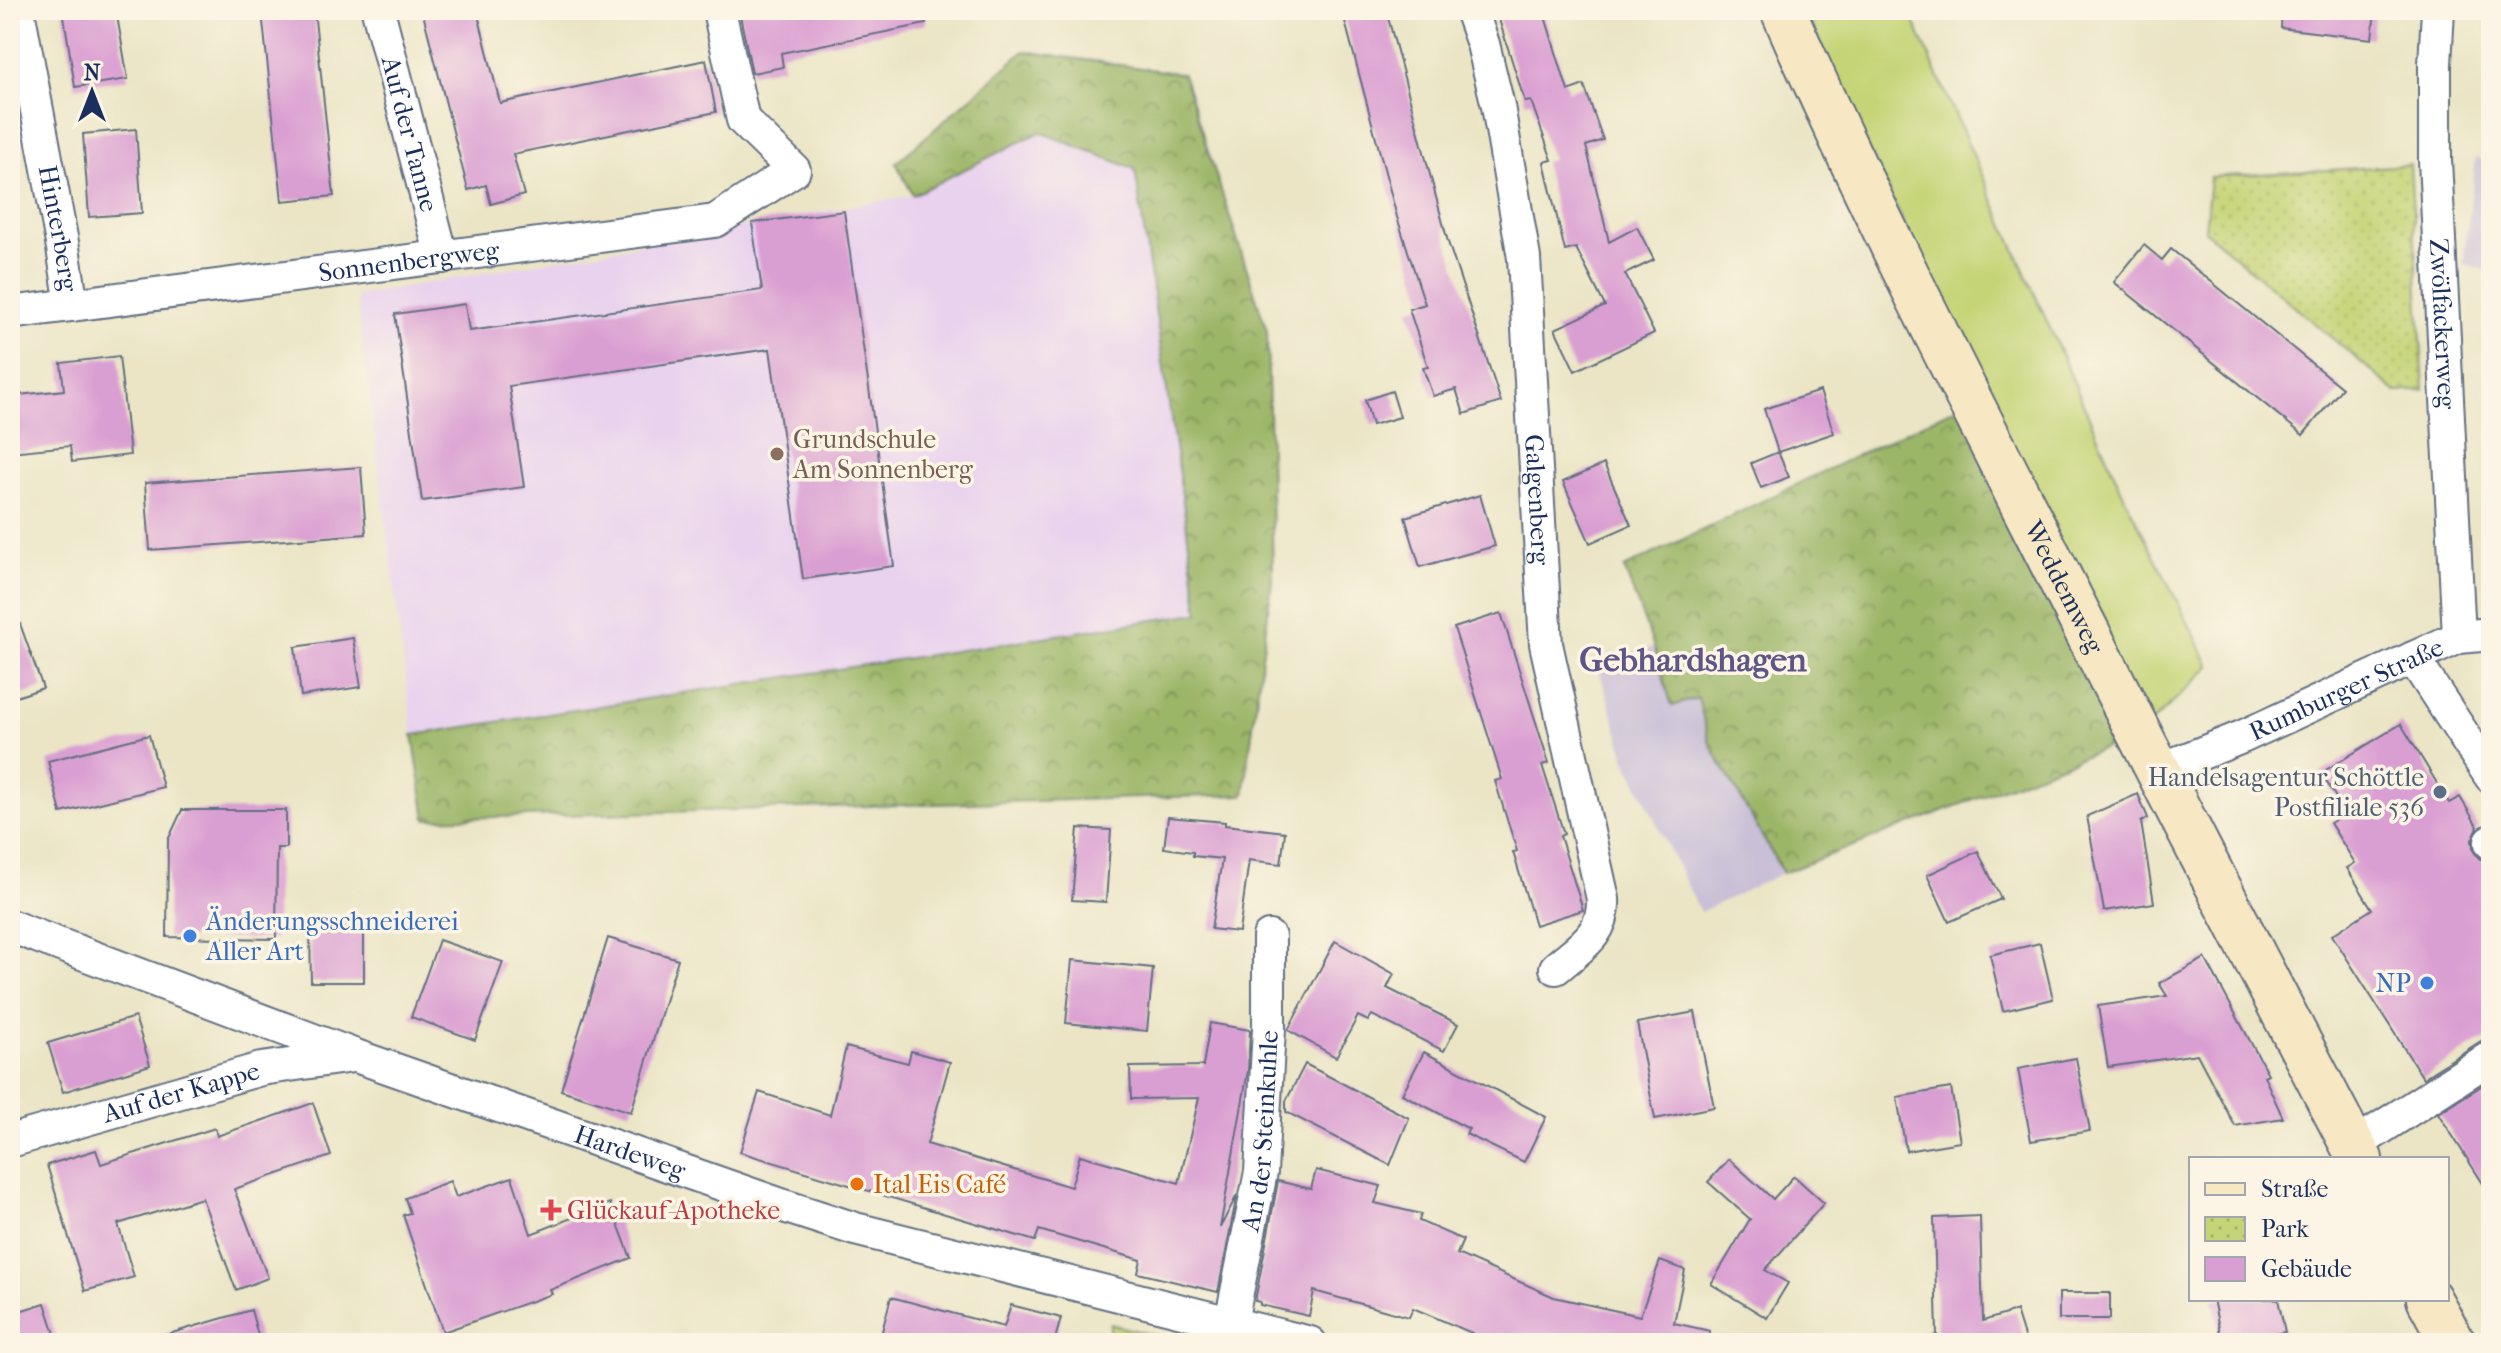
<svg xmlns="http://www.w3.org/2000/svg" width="2501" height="1353" viewBox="0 0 2501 1353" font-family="'IM FELL French Canon',serif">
<defs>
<pattern id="forest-crowns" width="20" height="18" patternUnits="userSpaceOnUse" patternTransform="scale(2)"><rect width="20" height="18" fill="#9cb667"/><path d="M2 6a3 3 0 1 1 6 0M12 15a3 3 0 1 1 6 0" fill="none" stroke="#7e9458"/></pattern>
<pattern id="park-dots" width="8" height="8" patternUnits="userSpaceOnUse" patternTransform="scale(2)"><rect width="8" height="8" fill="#c5d476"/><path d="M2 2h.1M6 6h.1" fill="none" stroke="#a9b668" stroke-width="1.8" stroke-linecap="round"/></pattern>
</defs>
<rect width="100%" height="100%" fill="#fcf5e5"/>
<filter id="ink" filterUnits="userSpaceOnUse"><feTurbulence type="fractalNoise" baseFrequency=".0125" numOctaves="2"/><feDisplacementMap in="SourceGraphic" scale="16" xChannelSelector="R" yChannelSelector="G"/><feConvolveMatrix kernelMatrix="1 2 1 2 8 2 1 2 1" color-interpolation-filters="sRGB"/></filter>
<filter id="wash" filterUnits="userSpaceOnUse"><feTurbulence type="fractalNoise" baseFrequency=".006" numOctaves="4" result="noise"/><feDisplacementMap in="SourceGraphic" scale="32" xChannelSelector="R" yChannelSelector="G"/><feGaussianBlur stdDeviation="1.8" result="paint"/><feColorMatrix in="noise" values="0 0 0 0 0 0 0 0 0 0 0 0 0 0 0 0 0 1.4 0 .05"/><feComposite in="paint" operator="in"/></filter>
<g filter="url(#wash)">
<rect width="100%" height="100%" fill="#ebe5c6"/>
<!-- built -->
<path fill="#e9d2ee" d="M1040 132 1135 169 1199 613 413 735 357 296 913 195Z"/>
<!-- industrial -->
<g fill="#c9bfd7">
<path d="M2476 158 2491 162V271L2463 264Z"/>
<path d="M1654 647 1672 705 1698 698 1710 744 1783 873 1700 912 1627 762 1597 663Z"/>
</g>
<!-- grass -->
<path fill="#c5d476" stroke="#70826a" stroke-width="2" d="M1805 10H1909L2125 498 2210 666 2139 735Z"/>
<!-- forest -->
<g fill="url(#forest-crowns)" stroke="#5c7262" stroke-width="2">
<path d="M1024 51 1183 74 1267 331 1273 573 1244 795 426 819 413 735 1199 613 1135 169 1040 132 913 195 896 163Z"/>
<path d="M1969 401 2139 735 1783 873 1710 744 1698 698 1672 706 1654 647 1624 568Z"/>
</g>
<!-- park -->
<g fill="url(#park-dots)" stroke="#70826a" stroke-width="2">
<path d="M2410 165 2424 390 2396 392 2205 231 2210 177Z"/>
<path d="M1110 1324 1184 1343H1110Z"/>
</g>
<g id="blocks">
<!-- building -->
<g fill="#da9fd2">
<path d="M63 10H116L128 79 75 87Z"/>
<path d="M280 10H314L334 196 282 201 262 12Z"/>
<path d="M422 10H477L500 103 706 60 716 112 513 154 524 195 491 204 486 185 468 190Z"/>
<path d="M739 10H924L926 24 781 53 783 67 752 73Z"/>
<path d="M1342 10H1386L1448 242 1501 402 1464 414 1456 389 1433 396 1423 368 1428 367 1409 309 1425 304 1397 217Z"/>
<path d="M1496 10H1543L1568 91 1584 85 1603 140 1586 146 1609 242 1637 227 1654 260 1625 274 1654 333 1575 371 1555 329 1605 306 1576 248 1565 251 1544 162 1552 160 1531 101 1525 102Z"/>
<path d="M2282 10H2375L2372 39 2281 28Z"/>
<path d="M136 129 142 213 89 217 83 134Z"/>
<path d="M844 211 894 566 803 579 770 349 509 386 524 487 422 501 395 314 465 304 469 331 762 290 752 223Z"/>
<path d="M2144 245 2162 260 2171 249 2342 388 2303 435 2114 282Z"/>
<path d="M119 356 130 455 72 462 70 446 10 452V396L64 390 61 363Z"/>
<path d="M1392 391 1400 417 1372 425 1365 400Z"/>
<path d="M1820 391 1834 433 1778 452 1764 409Z"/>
<path d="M1778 452 1789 477 1761 488 1751 463Z"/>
<path d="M1604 464 1631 525 1590 543 1563 482Z"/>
<path d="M361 467 366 534 150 550 145 483Z"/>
<path d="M1480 495 1495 546 1420 567 1405 517Z"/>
<path d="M14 607 43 688 10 699V608Z"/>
<path d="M1501 613 1549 763 1542 765 1564 834 1560 836 1583 910 1535 925 1513 852 1517 851 1495 781 1502 779 1454 628Z"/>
<path d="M353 638 361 687 301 696 295 647Z"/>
<path d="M2401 724 2449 803 2460 797 2478 827 2472 840 2474 852 2481 859 2491 862V1038L2481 1041 2423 1078 2332 935 2372 909 2347 868 2355 863 2330 823 2346 814 2321 773Z"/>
<path d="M149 735 163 787 61 813 48 761Z"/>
<path d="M2138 794 2148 818 2141 822 2154 903 2104 911 2087 816Z"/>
<path d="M182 810H286V848H277L276 939 167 937 168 840Z"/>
<path d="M1168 817 1225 822V825L1285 832 1281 864 1249 860 1239 932 1211 929 1222 859 1193 856V852L1164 848Z"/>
<path d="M1078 828 1111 830 1106 902 1072 900Z"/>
<path d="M1978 851 2001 899 1949 922 1927 875Z"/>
<path d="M364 927V982H311L310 928Z"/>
<path d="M608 938 678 959 631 1112 561 1090Z"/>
<path d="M439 940 503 962 475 1040 411 1017Z"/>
<path d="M1335 941 1394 974 1387 988 1458 1024 1444 1051 1372 1015 1368 1021 1358 1016 1336 1057 1288 1030Z"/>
<path d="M2040 943 2053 999 2003 1011 1990 955Z"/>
<path d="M2205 958 2268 1074 2264 1076 2283 1118 2235 1126 2197 1054 2108 1067 2098 1006 2167 996 2159 983Z"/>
<path d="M1072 960 1153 968 1147 1031 1066 1023Z"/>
<path d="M1695 1012 1714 1107 1655 1119 1637 1023Z"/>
<path d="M135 1017 150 1065 63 1092 48 1043Z"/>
<path d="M1210 1023 1250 1030 1248 1071 1220 1228 1237 1195 1218 1292 1138 1273 1141 1260 1039 1230 1035 1241 740 1152 759 1092 830 1115 846 1047 908 1063 911 1051 950 1062 927 1144 1071 1187 1080 1155 1179 1183 1199 1098 1131 1099 1130 1067 1203 1066Z"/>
<path d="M1424 1052 1546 1117 1524 1162 1466 1134 1469 1129 1402 1094Z"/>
<path d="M2076 1058 2090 1131 2031 1141 2018 1069Z"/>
<path d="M1305 1064 1409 1118 1390 1165 1286 1112V1101Z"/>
<path d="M2491 1080V1196L2438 1113Z"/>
<path d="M1951 1088 1960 1142 1906 1151 1897 1097Z"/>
<path d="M313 1103 331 1156 234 1189 268 1278 236 1290 202 1198 118 1224 134 1277 85 1291 47 1165 96 1150 101 1164 215 1128 217 1136Z"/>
<path d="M1729 1159 1773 1199 1794 1176 1824 1203 1765 1270 1788 1283 1767 1318 1711 1284 1750 1219 1708 1182Z"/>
<path d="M1316 1170 1381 1186 1375 1203 1421 1214 1419 1221 1463 1240 1457 1254 1554 1297 1640 1316 1660 1261 1685 1270 1674 1323 1710 1331 1709 1343H1487L1471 1336 1472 1333 1413 1308 1409 1317 1314 1291 1309 1316 1260 1305V1302L1255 1301 1278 1181 1311 1189Z"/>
<path d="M512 1177 531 1234 610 1203 631 1258 550 1290 552 1294 443 1332 403 1215 410 1213 405 1198 450 1181 456 1197Z"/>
<path d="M1980 1216 1983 1321 2016 1311 2026 1343H1934L1933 1336 1937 1335 1934 1218Z"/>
<rect x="2059" y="1293" width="51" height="26"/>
<path d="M891 1297 1004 1327 1011 1305 1061 1318 1054 1343H879Z"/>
<path d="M2213 1299H2278L2285 1332 2222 1343Z"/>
<path d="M45 1303 58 1343H16L10 1314Z"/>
<path d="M251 1310 260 1343H166L165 1335Z"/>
</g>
</g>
</g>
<g filter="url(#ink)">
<use href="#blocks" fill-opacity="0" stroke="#646f82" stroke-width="2"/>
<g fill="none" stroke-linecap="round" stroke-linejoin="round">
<defs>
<g id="street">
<path id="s1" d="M18 10 63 248 72 305"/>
<path id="s2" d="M378 10 442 257"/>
<path id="s3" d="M1471 10 1483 44 1498 106 1524 258 1546 644 1603 899C1605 934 1580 947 1556 968"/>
<path id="s4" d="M2438 10 2435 64V160L2459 637"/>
<path id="s5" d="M10 313 715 221 794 170 743 120 719 10"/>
<path d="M2413 658 2491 777"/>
<path id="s6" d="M2157 771 2242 737 2459 637 2491 634"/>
<path d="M2491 841V843"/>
<path id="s7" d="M10 926 356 1056 787 1207 855 1229 1310 1343"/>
<path id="s8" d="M10 1141 261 1069 353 1056"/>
<path d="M2353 1146 2491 1057"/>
<path id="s9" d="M1231 1322 1261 1172 1269 1029V937"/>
</g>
<g id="secondary">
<path id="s10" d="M1783 10C1860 186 1947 356 2034 527 2141 739 2250 949 2360 1159"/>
<path d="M2429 1299 2453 1343"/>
</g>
</defs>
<!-- street casing -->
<use href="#street" stroke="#646f82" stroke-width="36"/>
<!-- secondary casing -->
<use href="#secondary" stroke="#646f82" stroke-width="48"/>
<!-- street -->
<use href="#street" stroke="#fff" stroke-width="32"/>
<!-- secondary -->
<use href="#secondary" stroke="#f7e8c3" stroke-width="44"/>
</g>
</g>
<!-- markers -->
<circle fill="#8d6e63" stroke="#fcf5e5" stroke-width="3" cx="777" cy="454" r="8"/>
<circle fill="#5c6f8a" stroke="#fcf5e5" stroke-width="3" cx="2440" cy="792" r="8"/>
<g fill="#3f7fe0" stroke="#fcf5e5" stroke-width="3">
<circle cx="190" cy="936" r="8"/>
<circle cx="2427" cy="983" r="8"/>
</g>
<circle fill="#e8710a" stroke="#fcf5e5" stroke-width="3" cx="857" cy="1184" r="8"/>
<path fill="#e0444e" stroke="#fcf5e5" stroke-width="3" d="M547 1198h8v8h8v8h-8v8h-8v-8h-8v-8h8z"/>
<g text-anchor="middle" stroke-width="7" stroke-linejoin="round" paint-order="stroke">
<!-- street labels -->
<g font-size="26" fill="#1b2f5e" stroke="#fcf5e5">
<text dy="9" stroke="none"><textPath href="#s2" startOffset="128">Auf der Tanne</textPath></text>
<text dy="9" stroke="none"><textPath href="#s1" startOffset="222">Hinterberg</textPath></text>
<text dy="9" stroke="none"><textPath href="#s5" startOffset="402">Sonnenbergweg</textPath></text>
<text dy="9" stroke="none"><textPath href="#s4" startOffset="314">Zwölfackerweg</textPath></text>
<text dy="9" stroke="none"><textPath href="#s3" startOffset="496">Galgenberg</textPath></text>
<text dy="9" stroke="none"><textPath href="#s10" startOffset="642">Weddemweg</textPath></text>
<text dy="9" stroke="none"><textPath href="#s6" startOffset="206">Rumburger Straße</textPath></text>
<text dy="9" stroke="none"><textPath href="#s8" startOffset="178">Auf der Kappe</textPath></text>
<text dy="9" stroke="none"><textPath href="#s9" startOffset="194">An der Steinkuhle</textPath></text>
<text dy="9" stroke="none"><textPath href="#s7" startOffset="660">Hardeweg</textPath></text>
</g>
<!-- education labels -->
<g font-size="26" fill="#785e54" stroke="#fcf5e5" text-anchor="start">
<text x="793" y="448">Grundschule<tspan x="793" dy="30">Am Sonnenberg</tspan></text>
</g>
<!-- service labels -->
<g font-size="26" fill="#4e5e75" stroke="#fcf5e5" text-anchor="end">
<text x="2424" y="786">Handelsagentur Schöttle<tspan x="2424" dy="30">Postfiliale 536</tspan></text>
</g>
<!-- shop labels -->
<g font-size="26" fill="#366cbe" stroke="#fcf5e5" text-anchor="start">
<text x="206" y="930">Änderungsschneiderei<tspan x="206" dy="30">Aller Art</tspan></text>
<text x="2411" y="992" text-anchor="end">NP</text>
</g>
<!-- food labels -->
<g font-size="26" fill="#c56008" stroke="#fcf5e5" text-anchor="start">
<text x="873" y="1193">Ital Eis Café</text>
</g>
<!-- health labels -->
<g font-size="26" fill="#be3a42" stroke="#fcf5e5" text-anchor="start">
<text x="567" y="1219">Glückauf-Apotheke</text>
</g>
<!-- district labels -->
<g font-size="34" font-weight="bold" fill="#5e5687" stroke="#fcf5e5">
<text x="1693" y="671">Gebhardshagen</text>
</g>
</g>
<!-- margin -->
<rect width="2501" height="1353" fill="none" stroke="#fcf5e5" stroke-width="40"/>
<!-- legend -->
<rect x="2189" y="1157" width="260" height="144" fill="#fcf5e5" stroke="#a2a6af" stroke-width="2"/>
<rect x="2205" y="1183" width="40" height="12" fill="#f7e8c3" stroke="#a2a6af" stroke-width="2"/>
<text x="2261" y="1197" font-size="24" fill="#1b2f5e">Straße</text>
<rect x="2205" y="1217" width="40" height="24" fill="url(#park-dots)" stroke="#a2a6af" stroke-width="2"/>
<text x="2261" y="1237" font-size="24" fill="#1b2f5e">Park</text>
<rect x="2205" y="1257" width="40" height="24" fill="#da9fd2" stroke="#a2a6af" stroke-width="2"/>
<text x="2261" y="1277" font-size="24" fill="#1b2f5e">Gebäude</text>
<!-- north arrow -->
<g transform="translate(92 92)" stroke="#fcf5e5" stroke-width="6" paint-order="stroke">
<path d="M0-6L14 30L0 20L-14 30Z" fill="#1b2f5e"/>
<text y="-12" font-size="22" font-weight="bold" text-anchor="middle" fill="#1b2f5e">N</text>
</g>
</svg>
